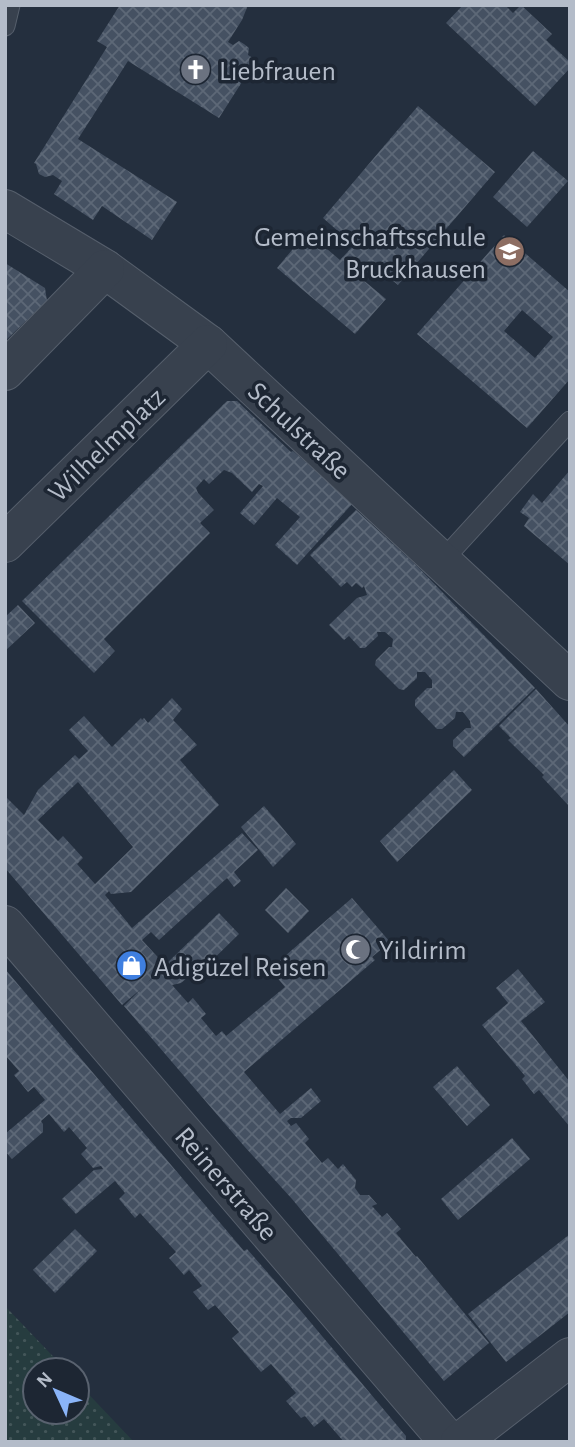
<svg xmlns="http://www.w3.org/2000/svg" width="575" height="1447" viewBox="0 0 575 1447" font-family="'Alegreya Sans',sans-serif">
<defs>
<pattern id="grass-dots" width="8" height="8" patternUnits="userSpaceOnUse" patternTransform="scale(1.75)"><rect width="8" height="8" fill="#263c3f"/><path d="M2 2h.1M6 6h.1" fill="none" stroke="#435659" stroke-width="1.8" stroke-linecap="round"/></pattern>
<pattern id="building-cross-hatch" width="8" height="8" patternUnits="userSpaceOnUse" patternTransform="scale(1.75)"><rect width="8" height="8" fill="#455162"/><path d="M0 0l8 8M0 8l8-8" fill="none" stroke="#5d6877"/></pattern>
</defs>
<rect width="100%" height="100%" fill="#242f3e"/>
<!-- grass -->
<path fill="url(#grass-dots)" d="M5 1306 66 1370H35V1412H77V1382L134 1442H5Z"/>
<!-- building -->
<g fill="url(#building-cross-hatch)" fill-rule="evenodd">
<path d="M120 5H248L242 20 228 42 233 45 239 41 244 44 249 48 248 55 256 60 219 118 128 61 78 139 177 202 152 240 102 206 93 220 54 194 62 181 53 175 45 177 39 174 36 164 34 163 107 47 97 41Z"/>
<path d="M463 5H505L513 13 521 5 552 34 546 40 570 62V68L535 106 446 23Z"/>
<path d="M418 106 495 172 398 285 374 265 362 279 386 299 355 334 277 268 307 232 340 260 354 245 323 218Z"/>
<path d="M533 151 568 181 527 227 493 197Z"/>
<path d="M504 235 570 292V379L527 428 417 334ZM522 310 553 337 535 358 504 331Z"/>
<path d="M5 263 45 288 47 301 5 341Z"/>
<path d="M227 401H237L291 452 293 451 353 503 297 565 275 545 300 517 277 498 254 525 240 513 263 486 259 484 252 492 232 473 224 470 209 484 204 479 196 488 198 493 214 510 200 523 210 533 104 639 115 651 94 673 22 601Z"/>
<path d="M570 470V565L524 526 529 518 520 512 533 494 542 503Z"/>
<path d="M356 510 418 567 535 688 464 757 453 746V740L466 728H471L470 721 463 712H456L455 718 442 729H437L415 706V700L427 688H432V680L425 672H417V678L404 690 399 689 375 665 376 660 389 647H392L393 639 385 632H377L378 636 365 648H360L349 636 344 640 329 625 357 598 367 595 364 586 362 588 356 583 352 587 347 582 341 587 310 555Z"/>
<path d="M18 605 35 623 5 651V617Z"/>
<path d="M536 689 570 727V807L542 777 544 775 508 740 511 738 499 726Z"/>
<path d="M172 698 182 709 173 720 197 745 180 760 219 805 131 892 111 894 109 891 105 895 132 928 242 833 258 850 234 872 241 881 234 887 227 878 159 940 151 932 142 940 165 965 148 982 167 967 165 965 219 913 239 934 196 976 193 973 181 983 172 985 188 1003 193 998 206 1014 201 1018 216 1036 222 1031 226 1036 285 987 270 969 352 898 390 942 372 957 375 960 244 1072 280 1114 311 1088 321 1101 301 1118H291L287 1121 291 1126 296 1123 309 1139 305 1143 322 1163 328 1158 338 1169 343 1164 356 1180 355 1188 360 1195H369L377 1204 372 1206 382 1217 387 1213 401 1229 396 1233 416 1257 417 1256 489 1343 444 1381 292 1199 244 1146 124 1006 141 989 122 1005 5 868V796L24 815 38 790 75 755 79 759 88 751 69 730 84 716 112 747 141 718 142 720 144 718 148 723ZM78 782 133 847 95 884 77 864 83 858 63 836 58 841 38 820Z"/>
<path d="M454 770 472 790 397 862 380 841Z"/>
<path d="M264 806 296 844 273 867 241 827Z"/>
<path d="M286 888 309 911 288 933 265 910Z"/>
<path d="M5 969 244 1251 247 1249 301 1311 406 1436V1442H344L324 1419 314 1427 305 1416 301 1418 286 1401 296 1393 271 1364 261 1372 232 1338 239 1332 215 1305 208 1310 193 1292 202 1286 189 1270 184 1275 169 1258 176 1252 140 1213 135 1218 119 1199 125 1193 115 1181 76 1214 62 1199 94 1170 103 1169 101 1166 93 1168 81 1154 87 1148 69 1127 64 1132 49 1114 41 1121 43 1124V1132L12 1159 5 1151V1134L45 1100 34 1087 28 1092 14 1075 19 1071 5 1055Z"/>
<path d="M518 969 545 1002 521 1021 570 1082V1127L539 1090 534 1094 522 1079 525 1076 482 1025 508 1003 496 988Z"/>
<path d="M457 1066 490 1105 467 1126 433 1087Z"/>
<path d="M512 1138 530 1159 458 1220 441 1199Z"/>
<path d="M75 1229 97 1251 55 1293 33 1270Z"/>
<path d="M570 1234V1312L506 1362 468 1314Z"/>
</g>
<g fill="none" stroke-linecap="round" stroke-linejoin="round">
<defs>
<g id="service">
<path d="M5 26 10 5"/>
<path d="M441 562 570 421"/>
</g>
<g id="minor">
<path d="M5 209 105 269 208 344 570 681"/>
<path d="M5 371 105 269"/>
<path d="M5 543 208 344"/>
<path d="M5 925 449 1442"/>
</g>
<path id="tertiary" d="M460 1442 570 1357"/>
</defs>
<!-- service casing -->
<use href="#service" stroke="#565f6c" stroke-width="21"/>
<!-- minor casing -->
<use href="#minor" stroke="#565f6c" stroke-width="40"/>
<!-- tertiary casing -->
<use href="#tertiary" stroke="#565f6c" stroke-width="40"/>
<!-- service -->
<use href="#service" stroke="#38414e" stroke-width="19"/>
<!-- minor -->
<use href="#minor" stroke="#38414e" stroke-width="38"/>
<!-- tertiary -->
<use href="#tertiary" stroke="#38414e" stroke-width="38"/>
</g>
<!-- icons -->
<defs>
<symbol id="church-disc" viewBox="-11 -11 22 22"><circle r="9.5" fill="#6b7280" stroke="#1d2633"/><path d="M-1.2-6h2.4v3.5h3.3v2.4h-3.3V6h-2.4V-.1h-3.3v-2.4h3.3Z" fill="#fff"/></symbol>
<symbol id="school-disc" viewBox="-11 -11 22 22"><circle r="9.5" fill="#8d6e63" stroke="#1d2633"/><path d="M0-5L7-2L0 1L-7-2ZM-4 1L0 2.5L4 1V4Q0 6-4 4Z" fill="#fff"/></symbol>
<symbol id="mosque-disc" viewBox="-11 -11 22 22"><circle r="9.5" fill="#6b7280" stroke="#1d2633"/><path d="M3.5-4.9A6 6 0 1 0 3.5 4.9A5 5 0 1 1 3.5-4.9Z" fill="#fff"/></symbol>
<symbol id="shop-disc" viewBox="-11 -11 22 22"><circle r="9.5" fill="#3f7fe0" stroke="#1d2633"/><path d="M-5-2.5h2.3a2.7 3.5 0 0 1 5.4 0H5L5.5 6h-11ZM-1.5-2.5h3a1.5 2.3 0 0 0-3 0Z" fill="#fff"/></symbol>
</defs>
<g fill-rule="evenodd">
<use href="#church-disc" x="178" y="52" width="35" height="35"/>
<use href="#school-disc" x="492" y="234" width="35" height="35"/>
<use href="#mosque-disc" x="338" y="932" width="35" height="35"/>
<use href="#shop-disc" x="114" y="948" width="35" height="35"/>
</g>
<g text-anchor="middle" stroke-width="7" stroke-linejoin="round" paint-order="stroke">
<!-- poi labels -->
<g font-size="28" fill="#b4bcc9" stroke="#1d2633" text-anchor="start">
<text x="219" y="80">Liebfrauen</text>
<text x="486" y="246" text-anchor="end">Gemeinschaftsschule<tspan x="486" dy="32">Bruckhausen</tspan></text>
<text x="379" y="959">Yildirim</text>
<text x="154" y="976">Adigüzel Reisen</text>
</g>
<!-- street labels -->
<g font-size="28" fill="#b4bcc9" stroke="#1d2633">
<text transform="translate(300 430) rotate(43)" y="10">Schulstraße</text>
<text transform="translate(106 444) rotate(-44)" y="10">Wilhelmplatz</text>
<text transform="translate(227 1183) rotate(49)" y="10">Reinerstraße</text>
</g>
</g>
<!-- border -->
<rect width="575" height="1447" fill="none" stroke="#b4bcc9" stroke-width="14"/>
<!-- north arrow -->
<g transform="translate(56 1391) rotate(314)"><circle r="33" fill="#1d2633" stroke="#59626f" stroke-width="2"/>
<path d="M0-5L12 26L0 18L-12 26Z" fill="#8ab4f8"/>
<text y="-10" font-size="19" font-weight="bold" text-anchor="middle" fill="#b4bcc9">N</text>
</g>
</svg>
